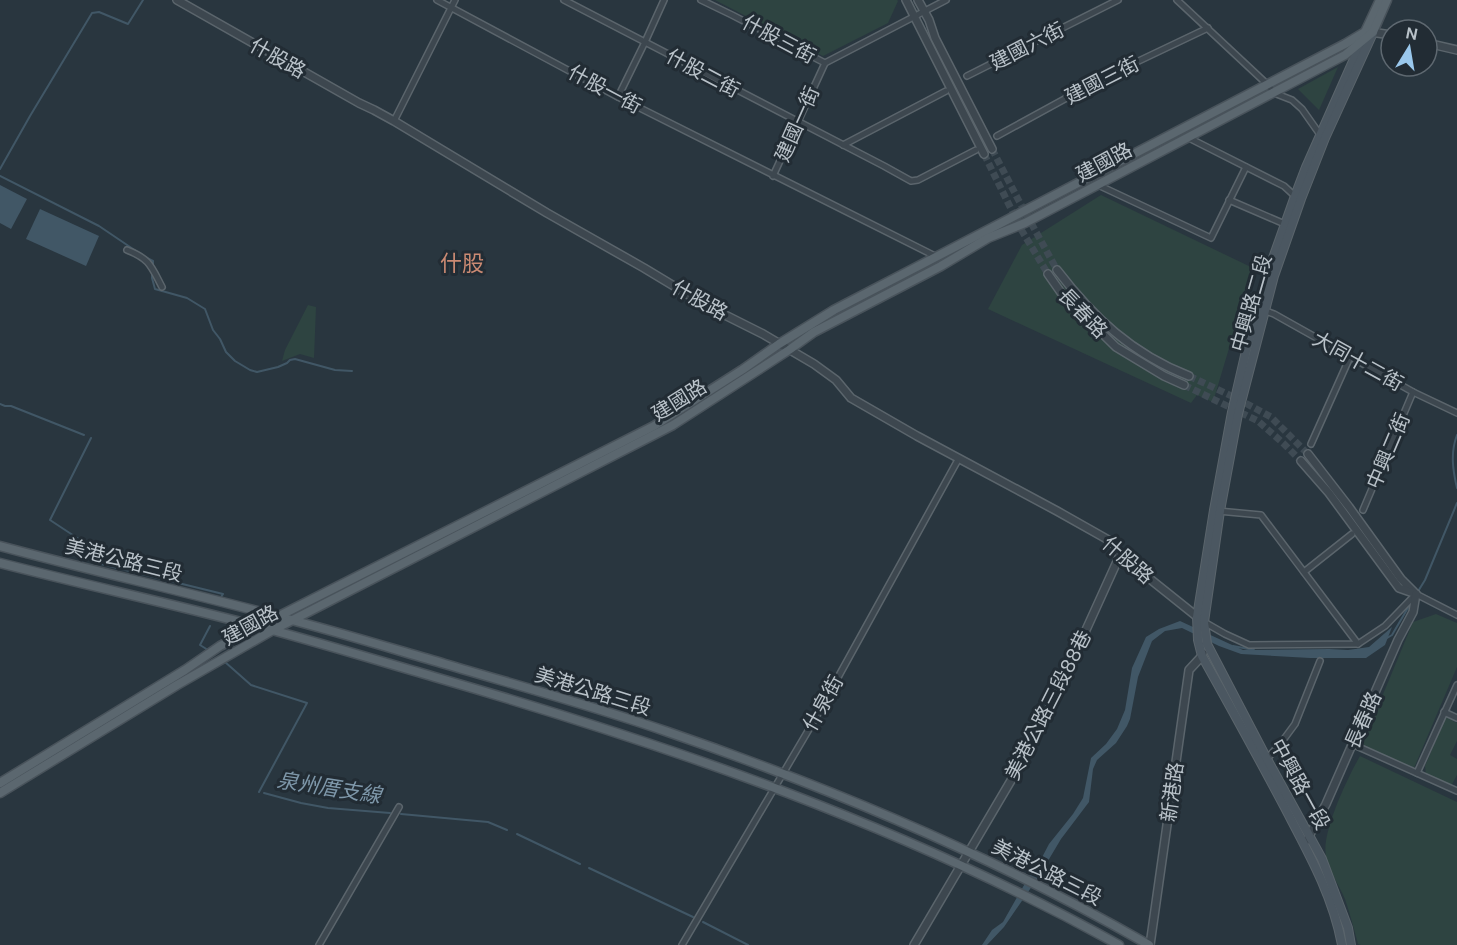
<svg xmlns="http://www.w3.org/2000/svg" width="1457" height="945" viewBox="0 0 1457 945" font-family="'DM Sans','Noto Sans TC',sans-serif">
<rect width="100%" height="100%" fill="#29363f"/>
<!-- green -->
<g fill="#2e4441">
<path d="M715 0H897L898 1 888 23 823 56Z"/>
<path d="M1338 67 1319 110 1298 89Z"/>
<path d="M1101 195 1253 268 1213 402 1197 395 1191 403 988 309 1022 245Z"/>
<path d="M308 305 316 307 314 358 300 354 282 361 285 350Z"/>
<path d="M1436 614 1457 623V667L1414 768 1362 745 1413 622Z"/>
<path d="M1446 717 1457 723V741L1450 755 1457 759V775L1451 786 1426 774 1425 766Z"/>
<path d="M1360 756 1457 802V945H1361L1358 944C1354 929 1350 914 1345 899 1339 885 1329 871 1326 856 1321 833 1348 777 1360 756Z"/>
</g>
<!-- water -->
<g fill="#415766">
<path d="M0 185 27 199 11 229 0 223Z"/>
<path d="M40 209 99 236 86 266 26 239Z"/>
<path d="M1180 621 1243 650 1329 649 1348 650 1369 647 1392 627 1385 645 1366 658H1310L1241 654 1219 646 1182 628 1165 631 1152 641 1138 677 1130 719 1127 726 1116 743 1097 760 1093 769 1089 802 1061 839 1039 876 1004 927 987 945H982L992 930 1003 922 1032 871 1038 865 1049 844 1073 814 1083 798 1091 758 1106 744 1117 729 1125 710 1132 668 1146 637 1159 629Z"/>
</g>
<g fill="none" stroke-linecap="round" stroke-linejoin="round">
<!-- stream -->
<g stroke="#415766" stroke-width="2">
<path d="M0 169 30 116 92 13 99 12 128 24 143 0"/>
<path d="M0 176 99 226 136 251"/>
<path d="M143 256 153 261V265"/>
<path d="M152 271V278L155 289 187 298 205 309 213 330 220 339 226 352 235 361 250 370 257 372 278 367 287 363 290 360 295 359 335 370 352 371"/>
<path d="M0 404 5 406H11L84 435"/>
<path d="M1457 435C1450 453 1453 471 1457 488"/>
<path d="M91 438 50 520 100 553 97 563 223 594 221 597"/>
<path d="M1417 593 1425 580 1457 503"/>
<path d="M1387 638 1392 635 1412 601"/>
<path d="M1233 646 1254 650"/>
<path d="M208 650 200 645 210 626"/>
<path d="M225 662 251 685 307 703 259 792"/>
<path d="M264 793 301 803 328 808 390 813"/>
<path d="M401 814 488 822 507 830"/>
<path d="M517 834 580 864"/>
<path d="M589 868 693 917"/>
<path d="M703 922 748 945"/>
</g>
<!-- tertiary-tunnel -->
<g stroke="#3f4b54" stroke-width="7" stroke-dasharray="7 3.5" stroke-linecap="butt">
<path d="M992 149 1019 201 1057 270"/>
<path d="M984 154 1022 231 1048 274"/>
<path d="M1189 376 1238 399 1271 417 1308 454"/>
<path d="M1184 385 1258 421 1283 443 1301 461"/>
</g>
<defs>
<g id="minor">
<path d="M437 0 618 97 937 257"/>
<path d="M564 0 884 166 911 181 918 180 976 150"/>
<path d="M701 0 732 15 825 63"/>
<path d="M1177 0 1268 85 1274 93 1292 100 1302 109 1321 136"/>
<path d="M967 76 1118 0"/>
<path d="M618 97 645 42 664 0"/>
<path d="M394 121 455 0"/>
<path d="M997 136 1103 78 1208 28"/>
<path d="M1187 137 1284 186 1296 197"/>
<path d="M843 145 946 91"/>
<path d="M773 176 825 63 946 0"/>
<path d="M1098 185 1211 238 1246 167"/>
<path d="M1229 200 1287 225"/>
<path d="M127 250C150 259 151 266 162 287"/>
<path d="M1263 310 1274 314 1413 392 1457 413"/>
<path d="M1311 444 1350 357"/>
<path d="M1363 510 1413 392"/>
<path d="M1218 511 1261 515 1358 644"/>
<path d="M1304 572 1352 534"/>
<path d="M1204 622 1225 634 1249 645 1358 644 1385 626 1416 594 1457 615"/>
<path d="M1444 712 1457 718"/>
<path d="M1352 744 1457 791"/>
<path d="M1265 761 1281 743 1295 724 1320 661"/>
<path d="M1417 773 1457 685"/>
<path d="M319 945 399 807"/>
<path d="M682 945 815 719 959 458"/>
</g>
<g id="tertiary">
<path d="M177 0 359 103 374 110 394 121 547 213 644 268 707 306 763 334 814 364 836 380 851 398 917 436 1057 511 1112 542 1120 555 1200 619"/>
<path d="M906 0 984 154"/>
<path d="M918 0 929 20 935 38 992 149"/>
<path d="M1371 32 1391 35"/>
<path d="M1427 43 1457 50"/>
<path d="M1057 270C1093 317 1132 354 1189 376"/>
<path d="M1048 274 1062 294 1116 347 1164 376 1184 385"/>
<path d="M1308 454 1349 507 1401 579 1414 592"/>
<path d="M1301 461 1329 493 1399 588 1416 594"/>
<path d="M1307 840 1326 804 1398 640 1413 612 1416 594"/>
<path d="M914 945 1016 772 1056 696 1120 555"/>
<path d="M1150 945 1189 670 1202 656 1203 653"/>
</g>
<g id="secondary">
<path d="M1342 945C1333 895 1307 850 1284 806 1257 755 1230 706 1202 656L1198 640 1197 617 1214 510 1232 412 1246 351 1273 258 1295 196 1306 167 1361 43"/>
<path d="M1351 945 1348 928 1322 859 1267 759 1207 644 1204 622 1220 511 1238 414 1274 276 1301 199 1325 138 1373 33"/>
</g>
<g id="primary">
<path d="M0 546C93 571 187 592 280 617 335 631 390 648 445 664 519 686 594 706 668 732 834 789 997 858 1149 945"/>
<path d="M0 563C90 586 182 606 272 630 327 645 383 662 438 678 673 746 904 826 1119 945"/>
<path d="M0 783 185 670 220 646 654 426 742 370 779 344 834 310 1345 44 1365 32 1380 0"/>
<path d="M0 793 177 685 273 630 673 425 789 350 814 332 941 266 988 238 1025 223 1345 55 1373 32 1387 0"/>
</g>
</defs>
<!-- minor casing -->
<use href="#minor" stroke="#5b656c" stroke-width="8"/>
<!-- tertiary casing -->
<use href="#tertiary" stroke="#5b656c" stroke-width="10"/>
<!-- secondary casing -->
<use href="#secondary" stroke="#5b656c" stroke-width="10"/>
<!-- primary casing -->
<use href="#primary" stroke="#49535b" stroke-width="11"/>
<!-- minor -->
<use href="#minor" stroke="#3d474f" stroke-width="5"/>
<!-- tertiary -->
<use href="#tertiary" stroke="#3d474f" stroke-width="7"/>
<!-- secondary -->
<use href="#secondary" stroke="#4b5761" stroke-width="8"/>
<!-- primary -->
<use href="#primary" stroke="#5b676f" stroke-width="8"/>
</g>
<g text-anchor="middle" stroke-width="6" stroke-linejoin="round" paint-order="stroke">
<!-- street labels -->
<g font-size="20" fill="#b9c2c9" stroke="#222c34">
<text transform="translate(779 39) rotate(28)" y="7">什股三街</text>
<text transform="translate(1027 46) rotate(-27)" y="7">建國六街</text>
<text transform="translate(278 58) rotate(29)" y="7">什股路</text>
<text transform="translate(703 73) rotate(28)" y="7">什股二街</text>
<text transform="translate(1102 80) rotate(-27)" y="7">建國三街</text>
<text transform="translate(605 89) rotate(28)" y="7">什股一街</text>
<text transform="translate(797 124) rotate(-66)" y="7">建國一街</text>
<text transform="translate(1104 162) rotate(-28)" y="7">建國路</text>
<text transform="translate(700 300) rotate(29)" y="7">什股路</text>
<text transform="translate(1251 303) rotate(-74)" y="7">中興路二段</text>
<text transform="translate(1083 313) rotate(46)" y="7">長春路</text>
<text transform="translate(1358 361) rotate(29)" y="7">大同十二街</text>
<text transform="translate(679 400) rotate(-32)" y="7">建國路</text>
<text transform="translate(1388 451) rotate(-67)" y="7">中興二街</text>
<text transform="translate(124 560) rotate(14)" y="7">美港公路三段</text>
<text transform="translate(1128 560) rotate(41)" y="7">什股路</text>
<text transform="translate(250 625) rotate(-29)" y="7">建國路</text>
<text transform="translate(593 691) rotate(17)" y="7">美港公路三段</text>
<text transform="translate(823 703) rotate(-61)" y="7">什泉街</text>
<text transform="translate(1048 705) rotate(-63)" y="7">美港公路三段88巷</text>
<text transform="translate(1363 720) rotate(-66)" y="7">長春路</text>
<text transform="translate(1300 784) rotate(61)" y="7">中興路一段</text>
<text transform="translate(1172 792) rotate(-82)" y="7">新港路</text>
<text transform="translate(1047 872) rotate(27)" y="7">美港公路三段</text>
</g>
<!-- water labels -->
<g font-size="21" font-style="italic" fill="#7e97a9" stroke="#222c34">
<text transform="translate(329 788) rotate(9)" y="7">泉州厝支線</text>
</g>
<!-- quarter labels -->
<g font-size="22" fill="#cb8a73" stroke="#222c34">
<text x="462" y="271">什股</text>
</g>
</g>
<!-- north arrow -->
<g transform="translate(1409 48) rotate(11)"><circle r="28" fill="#222c34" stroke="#5e6870" stroke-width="1.5"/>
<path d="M0-4.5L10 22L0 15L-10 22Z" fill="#9ac8ed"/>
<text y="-9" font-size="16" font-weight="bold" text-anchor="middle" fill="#b9c2c9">N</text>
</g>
</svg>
